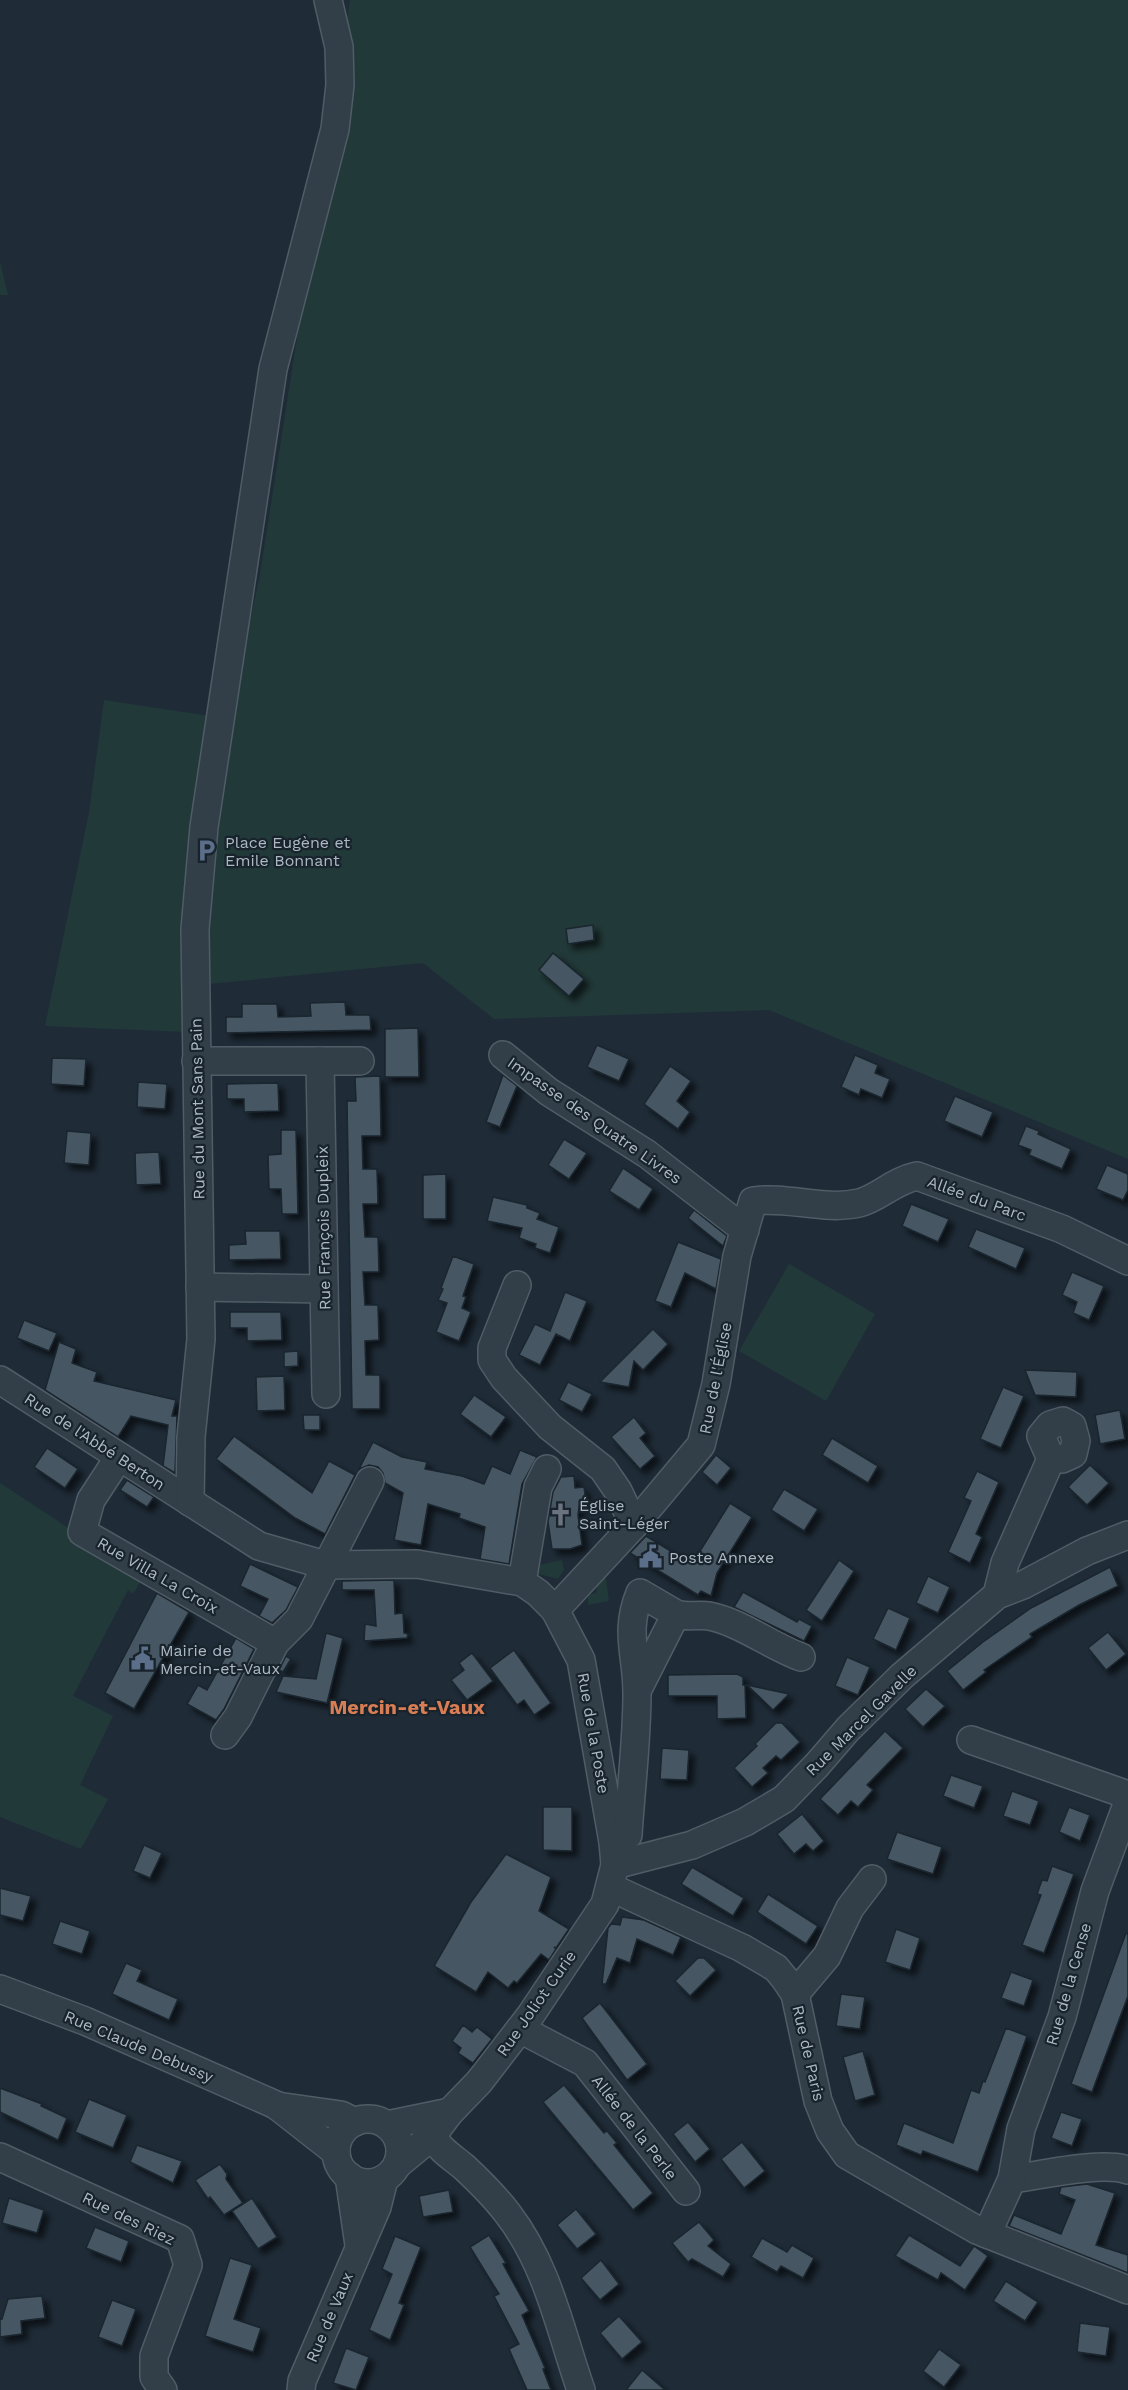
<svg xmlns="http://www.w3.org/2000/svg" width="1128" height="2390" viewBox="0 0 1128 2390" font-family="'Work Sans',sans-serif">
<defs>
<filter id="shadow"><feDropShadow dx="5.5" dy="5.5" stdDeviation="3" flood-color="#0009"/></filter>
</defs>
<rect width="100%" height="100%" fill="#1f2c38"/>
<!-- green -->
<g fill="#213938">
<path d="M350 0H1128V1159L769 1010 494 1019 423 963 209 984 212 826 229 716 259 580Z"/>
<path d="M0 261 8 295H0Z"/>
<path d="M104 700 210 716 185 1032 45 1026 89 812Z"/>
<path d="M789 1264 875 1314 826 1401 739 1351Z"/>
<path d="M0 1483 143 1577 133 1594 128 1590 73 1696 113 1716 80 1785 108 1799 81 1849 0 1817Z"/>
<path d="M562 1560 564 1570 558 1579 539 1574 534 1566Z"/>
<path d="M597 1573 606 1579 609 1601 588 1605V1595L596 1593 597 1586 589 1584Z"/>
</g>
<!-- building -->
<g fill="#465764" stroke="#1a252e" stroke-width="1.5" filter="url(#shadow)">
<path d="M593 925 594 940 568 944 566 929Z"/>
<path d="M553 953 584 979 569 996 539 970Z"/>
<path d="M345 1002 346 1015H370L371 1030 226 1033V1017H242V1004H277L278 1017 311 1016 310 1003Z"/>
<path d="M418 1028 419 1077H385V1029Z"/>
<path d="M597 1045 629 1059 619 1081 587 1067Z"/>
<path d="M855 1055 878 1065 875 1073 890 1079 882 1098 861 1089 859 1095 841 1087Z"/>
<path d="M52 1058 86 1059 84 1086 51 1084Z"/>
<path d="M670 1066 691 1081 677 1101 690 1112 678 1129 644 1104Z"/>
<path d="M503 1075 517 1086 500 1127 486 1122Z"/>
<path d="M380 1076 381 1136H362L363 1169H377L378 1204H363L365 1237H378L379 1272H363L365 1305H378L379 1340 365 1341 366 1375H380V1409H352L347 1101H356L355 1077Z"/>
<path d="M138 1082 167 1084 165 1109 137 1107Z"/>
<path d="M278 1083 279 1111 244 1112V1099H227V1084Z"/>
<path d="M955 1096 993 1112 982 1137 944 1121Z"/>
<path d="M1026 1126 1039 1131 1038 1134 1071 1149 1062 1169 1029 1155 1031 1150 1018 1145Z"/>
<path d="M281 1130H296L298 1214H282L281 1189H269L268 1155 281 1154Z"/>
<path d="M67 1131 91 1133 89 1165 64 1163Z"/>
<path d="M564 1139 587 1153 569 1179 548 1165Z"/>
<path d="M159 1152 161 1184 136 1185 135 1153Z"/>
<path d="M1107 1165 1128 1174V1190L1123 1200 1096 1189Z"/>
<path d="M623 1168 653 1189 639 1210 609 1191Z"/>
<path d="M446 1174V1219H423V1175Z"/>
<path d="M493 1197 527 1205V1208L540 1213 537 1219 559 1227 550 1253 535 1248 536 1244 519 1238 522 1228 487 1221Z"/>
<path d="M911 1204 949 1219 938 1242 902 1226Z"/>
<path d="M694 1210 727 1236 723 1246 688 1218Z"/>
<path d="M976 1229 1025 1248 1016 1269 968 1247Z"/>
<path d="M245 1231H280L281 1259 229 1260V1245L246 1244Z"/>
<path d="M678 1242 721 1259 716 1289 685 1273 671 1307 655 1301Z"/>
<path d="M453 1256 474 1264 463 1296 466 1297 462 1308 471 1312 459 1341 436 1332 447 1303 438 1300 443 1289 441 1288Z"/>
<path d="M1072 1272 1104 1286 1089 1320 1073 1313 1077 1302 1062 1295Z"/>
<path d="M565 1292 587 1301 570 1341 556 1334 540 1365 519 1355 535 1324 550 1331Z"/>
<path d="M230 1312H281L282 1340 247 1341V1328H230Z"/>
<path d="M24 1320 57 1333 49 1351 17 1338Z"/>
<path d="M653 1329 668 1344 643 1370 634 1361 629 1387 600 1382Z"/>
<path d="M59 1342 76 1349 72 1363 97 1372 94 1381 176 1400 172 1416H177L175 1473 163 1466 168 1425 131 1416 118 1437 45 1390Z"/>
<path d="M298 1351V1366L284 1367V1352Z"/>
<path d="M1025 1370 1077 1372 1076 1397 1035 1395Z"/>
<path d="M284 1376 285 1410 257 1411 256 1377Z"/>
<path d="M568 1382 592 1394 582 1412 559 1400Z"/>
<path d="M1003 1387 1024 1396 1001 1448 980 1439Z"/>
<path d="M474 1395 506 1417 491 1437 460 1414Z"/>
<path d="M1120 1410 1125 1439 1100 1444 1095 1415Z"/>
<path d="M303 1415H320V1430H304Z"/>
<path d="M634 1417 646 1433 640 1438 655 1456 640 1469 611 1437Z"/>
<path d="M234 1436 312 1493 329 1461 355 1475 325 1534 295 1518 216 1459Z"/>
<path d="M832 1438 878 1466 868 1483 822 1455Z"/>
<path d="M373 1442 402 1457 427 1462 425 1469 462 1476 484 1484 492 1466 510 1474 520 1450 537 1457 522 1484 509 1564 480 1559 485 1527 459 1518 460 1514 428 1504 421 1545 394 1540 403 1493 385 1483 383 1473 378 1467 369 1465 359 1469Z"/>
<path d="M47 1448 78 1469 65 1488 34 1467Z"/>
<path d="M716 1455 731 1468 717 1485 702 1472Z"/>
<path d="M1090 1465 1109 1483 1087 1505 1068 1487Z"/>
<path d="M977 1471 999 1482 976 1534 982 1537 970 1563 948 1552 971 1501 964 1498Z"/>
<path d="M574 1476 575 1488 584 1487 586 1501H580L578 1515 582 1545 570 1549H552L548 1522 553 1492 561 1477Z"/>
<path d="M127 1480 154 1497 147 1507 120 1490Z"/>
<path d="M784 1489 818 1509 804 1531 771 1510Z"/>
<path d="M730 1503 752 1517 717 1573 711 1596 701 1591 698 1595 630 1553 646 1536 692 1564Z"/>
<path d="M839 1560 854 1571 822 1621 806 1610Z"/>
<path d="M250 1564 298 1587 286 1610 272 1623 259 1616 268 1599 240 1586Z"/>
<path d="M1110 1567 1118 1586 1079 1605 1030 1634 1032 1637 984 1670 986 1672 963 1690 947 1671 983 1642 1031 1608Z"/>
<path d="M928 1576 950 1587 938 1613 916 1603Z"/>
<path d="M394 1580 395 1614 403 1613 404 1633 408 1634 407 1638 364 1641 365 1624 376 1626 374 1590H342V1581Z"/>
<path d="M743 1592 797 1622 799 1619 812 1626 804 1641 734 1607Z"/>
<path d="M157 1593 189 1612 134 1709 105 1693Z"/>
<path d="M888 1608 910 1618 896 1650 873 1639Z"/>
<path d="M1108 1632 1126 1654 1106 1670 1088 1648Z"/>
<path d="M326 1633 343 1638 327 1703 276 1692 283 1676 316 1679Z"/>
<path d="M236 1638 254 1649 224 1709 216 1720 187 1704 198 1685 207 1690Z"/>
<path d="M514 1650 551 1703 534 1715 524 1700 517 1705 490 1668Z"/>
<path d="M472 1653 493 1681 467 1700 451 1680 464 1670 459 1663Z"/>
<path d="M286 1656 291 1659 283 1672 279 1670Z"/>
<path d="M847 1657 870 1667 858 1695 835 1686Z"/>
<path d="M737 1674 743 1677V1685H745L746 1718 717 1719V1696H668V1675Z"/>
<path d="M747 1685 789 1694 773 1710Z"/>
<path d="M926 1689 945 1706 923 1727 905 1709Z"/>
<path d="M776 1723H782L800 1742 781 1760 776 1756 763 1768 768 1773 752 1787 734 1768 757 1746 755 1744Z"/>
<path d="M885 1731 903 1748 867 1785 873 1790 858 1807 851 1801 838 1815 820 1799Z"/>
<path d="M662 1748 689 1750 687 1780 660 1779Z"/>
<path d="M951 1775 983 1786 974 1808 943 1796Z"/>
<path d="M1012 1791 1039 1801 1030 1825 1003 1816Z"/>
<path d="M543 1807H572V1851L543 1850Z"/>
<path d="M1069 1807 1090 1815 1080 1841 1059 1832Z"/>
<path d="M802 1814 824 1841 813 1851 806 1844 794 1854 777 1834Z"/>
<path d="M897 1832 942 1847 933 1874 887 1859Z"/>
<path d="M144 1845 162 1853 150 1878 133 1871Z"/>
<path d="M506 1854 551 1877 539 1911 569 1929 556 1948 554 1947 556 1949 549 1960 541 1954 517 1983 514 1981 508 1988 488 1972 476 1992 434 1966 471 1902Z"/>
<path d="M1052 1866 1074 1874 1044 1953 1022 1945 1041 1895 1037 1894 1042 1880 1047 1881Z"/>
<path d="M692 1867 744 1898 733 1916 681 1884Z"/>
<path d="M0 1888 31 1896 23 1921 0 1915Z"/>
<path d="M768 1894 818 1926 806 1944 757 1912Z"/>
<path d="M622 1917 644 1920 681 1937 673 1955 637 1939 630 1963 617 1958 606 1984H602L608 1928 611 1924 620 1925Z"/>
<path d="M60 1921 90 1931 82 1954 52 1944Z"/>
<path d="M896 1929 920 1938 910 1970 885 1962Z"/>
<path d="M1126 1933 1128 1934V1996L1092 2092 1071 2084Z"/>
<path d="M698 1958H704L716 1970 690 1996 675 1981Z"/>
<path d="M126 1963 142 1970 137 1981 178 1999 169 2020 112 1994Z"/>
<path d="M1011 1972 1033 1980 1024 2006 1001 1998Z"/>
<path d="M841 1994 865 1997 860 2029 836 2026Z"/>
<path d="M600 2003 647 2064 627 2080 582 2018Z"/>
<path d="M463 2025 472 2032 477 2027 492 2039 473 2063 458 2053 461 2048 452 2041Z"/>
<path d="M1006 2028 1027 2036 978 2172 923 2151 921 2155 896 2145 904 2123 953 2143 971 2090 979 2093 983 2081 985 2082Z"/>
<path d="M863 2051 875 2095 855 2101 843 2057Z"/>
<path d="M564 2085 604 2133 607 2131 617 2143 614 2145 653 2193 633 2210 543 2102Z"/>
<path d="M0 2088 42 2104 41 2106 67 2118 58 2140 0 2112Z"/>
<path d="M89 2099 127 2115 113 2148 75 2132Z"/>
<path d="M1061 2112 1082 2119 1072 2146 1051 2138Z"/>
<path d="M688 2122 710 2149 695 2162 673 2134Z"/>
<path d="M742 2142 765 2171 744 2188 721 2159Z"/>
<path d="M137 2145 182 2161 173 2183 130 2162Z"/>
<path d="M220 2164 227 2174 226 2179 243 2203 224 2215 210 2197 208 2199 195 2180Z"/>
<path d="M1087 2184 1115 2193 1096 2245 1128 2255V2273L1009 2226 1014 2215 1061 2234 1075 2200 1059 2194 1061 2187Z"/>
<path d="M449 2190 453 2212 423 2217 419 2196Z"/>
<path d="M9 2198 44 2210 37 2233 2 2223Z"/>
<path d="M252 2198 277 2237 258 2249 232 2211Z"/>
<path d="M576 2209 596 2234 577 2249 557 2225Z"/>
<path d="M699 2222 714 2240 708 2246 731 2264 723 2277 692 2259 688 2262 672 2243Z"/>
<path d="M95 2227 129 2241 121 2262 86 2248Z"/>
<path d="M489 2235 506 2263 503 2264 529 2311 522 2315 545 2368 543 2369 551 2390H527L509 2349 519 2344 494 2296 499 2294 470 2247Z"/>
<path d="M909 2235 960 2266 974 2246 988 2256 965 2290 941 2273 938 2280 895 2256Z"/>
<path d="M395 2236 421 2247 399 2303 404 2305 390 2340 369 2330 392 2274 382 2269Z"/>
<path d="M762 2238 787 2252 792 2245 814 2258 803 2278 781 2266 777 2272 751 2257Z"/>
<path d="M230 2258 252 2265 234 2319 261 2328 253 2352 205 2336Z"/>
<path d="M601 2260 619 2284 600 2300 581 2278Z"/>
<path d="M1006 2281 1038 2302 1025 2321 993 2301Z"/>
<path d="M42 2296 45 2318 21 2321 22 2334 0 2337V2319H2L8 2299Z"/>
<path d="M112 2300 136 2309 122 2346 98 2337Z"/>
<path d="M619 2316 642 2342 622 2359 600 2333Z"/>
<path d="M1080 2323 1110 2327 1106 2356 1077 2352Z"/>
<path d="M346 2348 369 2357 356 2390 333 2383Z"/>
<path d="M939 2349 961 2365 944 2387 923 2371Z"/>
<path d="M642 2370 665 2390H626Z"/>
</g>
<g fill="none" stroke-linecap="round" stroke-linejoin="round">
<defs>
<g id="minor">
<path d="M503 1055 549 1092 647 1154 745 1230"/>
<path d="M196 1061H360"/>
<path d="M320 1061 326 1394"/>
<path d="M517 1285 492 1348V1360L504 1378 550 1427 603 1469 618 1491 634 1525"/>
<path d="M200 1287 324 1289"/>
<path d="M0 1380 259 1546 325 1565 417 1564 522 1582 538 1593 555 1610 581 1660 613 1842 615 1865 605 1904 530 2016 479 2082 450 2112 432 2136 397 2165"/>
<path d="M119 1457 91 1500 82 1532 275 1643"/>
<path d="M190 1502 191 1437 201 1339 195 929 204 827 273 369 335 129 340 85 339 47 328 0"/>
<path d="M522 1582 538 1487 547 1469"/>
<path d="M997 1595 1005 1563 1051 1459H1062L1073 1454 1076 1441 1072 1426 1063 1421 1050 1425 1041 1436 1051 1459"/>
<path d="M555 1610 634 1525 701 1445 716 1384 737 1256 753 1201C788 1196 824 1211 859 1203 879 1198 893 1181 917 1176L1062 1229 1128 1261"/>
<path d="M676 1614C688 1618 698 1614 709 1616 740 1622 771 1646 801 1657"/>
<path d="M225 1735 238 1717 275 1643 299 1619 370 1481"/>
<path d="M971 1740 1128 1795"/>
<path d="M613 1842 628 1835C631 1788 637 1740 637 1693 637 1654 624 1632 640 1593L676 1614 637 1691"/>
<path d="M615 1865 692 1845 745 1822 784 1799 817 1765 848 1729 902 1676 997 1595 1023 1585 1087 1551 1128 1535"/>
<path d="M610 1887 742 1948 776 1968 785 1979 795 1994 818 2101 830 2131 847 2155 977 2230 1128 2290"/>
<path d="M0 1989 85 2021 276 2105 336 2152"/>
<path d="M795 1994 827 1956 850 1908 872 1879"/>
<path d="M520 2029 585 2063 686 2191"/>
<path d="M277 2106 341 2115 355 2122"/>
<circle cx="368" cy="2151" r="32"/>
<path d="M387 2125 450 2112"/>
<path d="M432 2136C440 2150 452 2157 464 2167 479 2181 496 2198 508 2214 548 2266 560 2330 581 2390"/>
<path d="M0 2157 180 2239 188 2265 154 2356V2377L163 2390"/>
<path d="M349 2176 359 2245"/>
<path d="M1012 2179C1042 2175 1102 2161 1128 2170"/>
<path d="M987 2234 1012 2179 1021 2129 1062 2017 1095 1891 1128 1802"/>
<path d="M301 2390 302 2381 377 2207 384 2179"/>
</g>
</defs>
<!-- minor casing -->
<use href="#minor" stroke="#505c66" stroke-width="30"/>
<!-- minor -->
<use href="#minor" stroke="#323e48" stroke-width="27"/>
</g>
<!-- icons -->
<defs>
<symbol id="parking-bare" viewBox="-9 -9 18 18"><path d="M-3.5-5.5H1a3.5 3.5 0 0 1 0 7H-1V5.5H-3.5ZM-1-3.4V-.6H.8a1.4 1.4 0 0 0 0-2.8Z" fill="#5c6f8a" stroke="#18232c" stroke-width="2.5" paint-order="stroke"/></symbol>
<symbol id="church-bare" viewBox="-9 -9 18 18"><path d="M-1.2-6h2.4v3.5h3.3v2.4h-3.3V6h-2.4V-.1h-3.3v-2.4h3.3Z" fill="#6b7280" stroke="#18232c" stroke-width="2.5" paint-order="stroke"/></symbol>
<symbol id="civic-bare" viewBox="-9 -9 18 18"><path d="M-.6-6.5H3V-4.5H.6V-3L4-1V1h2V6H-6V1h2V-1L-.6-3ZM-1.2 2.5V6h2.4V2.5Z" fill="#5c6f8a" stroke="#18232c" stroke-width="2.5" paint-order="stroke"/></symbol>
</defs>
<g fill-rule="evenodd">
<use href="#parking-bare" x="190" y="834" width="33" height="33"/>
<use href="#church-bare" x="544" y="1498" width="33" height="33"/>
<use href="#civic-bare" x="634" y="1540" width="33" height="33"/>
<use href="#civic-bare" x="126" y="1642" width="33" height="33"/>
</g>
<g text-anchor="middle" stroke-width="4.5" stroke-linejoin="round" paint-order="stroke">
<!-- poi labels -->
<g font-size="16" fill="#acb9c5" stroke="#18232c" text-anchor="start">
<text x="225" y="848">Place Eugène et<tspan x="225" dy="18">Emile Bonnant</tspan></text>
<text x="579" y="1511">Église<tspan x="579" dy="18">Saint-Léger</tspan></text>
<text x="669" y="1563">Poste Annexe</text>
<text x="160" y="1656">Mairie de<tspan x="160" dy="18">Mercin-et-Vaux</tspan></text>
</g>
<!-- street labels -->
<g font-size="16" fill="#acb9c5" stroke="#18232c">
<text transform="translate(197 1109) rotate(-91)" y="6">Rue du Mont Sans Pain</text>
<text transform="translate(595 1120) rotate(35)" y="6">Impasse des Quatre Livres</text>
<text transform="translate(977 1198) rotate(20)" y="6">Allée du Parc</text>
<text transform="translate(323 1228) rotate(-91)" y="6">Rue François Dupleix</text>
<text transform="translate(715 1378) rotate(-79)" y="6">Rue de l'Église</text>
<text transform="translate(95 1441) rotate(33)" y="6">Rue de l'Abbé Berton</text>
<text transform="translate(158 1575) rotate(30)" y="6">Rue Villa La Croix</text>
<text transform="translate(861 1720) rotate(-45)" y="6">Rue Marcel Gavelle</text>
<text transform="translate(594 1733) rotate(80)" y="6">Rue de la Poste</text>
<text transform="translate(1068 1984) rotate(-74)" y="6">Rue de la Cense</text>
<text transform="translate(536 2003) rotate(-55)" y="6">Rue Joliot Curie</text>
<text transform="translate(139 2046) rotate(23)" y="6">Rue Claude Debussy</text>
<text transform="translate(809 2053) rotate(77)" y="6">Rue de Paris</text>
<text transform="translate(635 2127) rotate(52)" y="6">Allée de la Perle</text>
<text transform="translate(129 2218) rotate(26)" y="6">Rue des Riez</text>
<text transform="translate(329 2317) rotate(-67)" y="6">Rue de Vaux</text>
</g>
<!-- quarter labels -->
<g font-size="20" font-weight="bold" fill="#d87d54" stroke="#18232c">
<text x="407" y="1714">Mercin-et-Vaux</text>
</g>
</g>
</svg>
